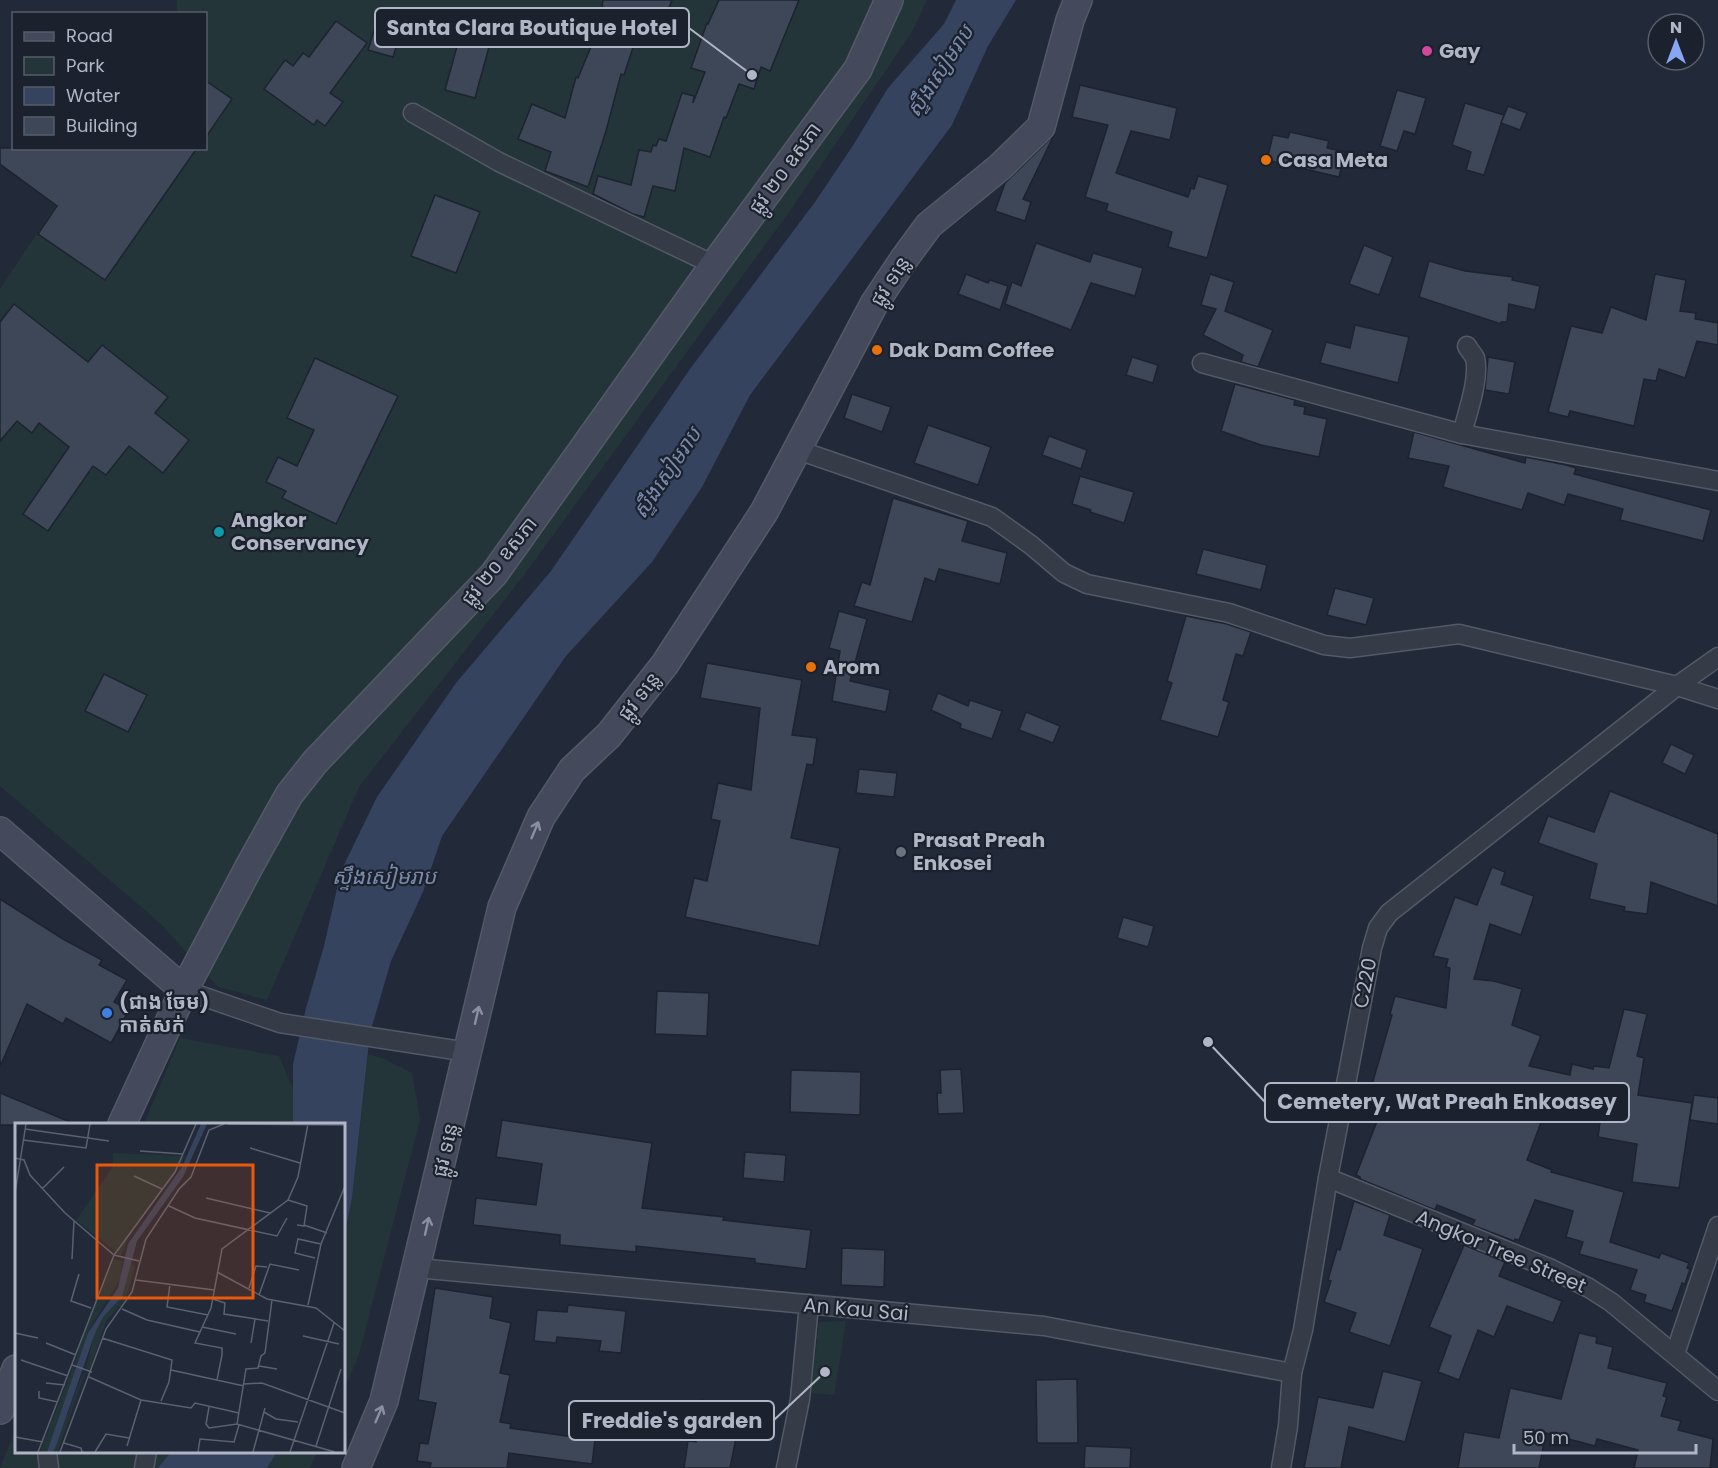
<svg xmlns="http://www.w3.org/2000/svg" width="1718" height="1468" viewBox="0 0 1718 1468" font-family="Poppins,'Noto Sans Khmer',sans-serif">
<rect width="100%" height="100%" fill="#222938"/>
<!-- green -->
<g fill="#243539">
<path d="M177 0H927L912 32 792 208 524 575 359 787 267 1000 218 987 161 924 0 786V289L93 149 206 148V14L177 13Z"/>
<path d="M180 1038 279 1056 293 1089V1124H144Z"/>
<path d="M368 1054 385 1059 412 1073 420 1120 359 1354 344 1391V1238L352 1198Z"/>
<path d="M846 1321 834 1395 811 1393 819 1322Z"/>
<path d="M16 1428V1452H171L158 1468H0Z"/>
<path d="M277 1452H317L310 1468H267Z"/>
</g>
<!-- water -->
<g fill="#36435f">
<path d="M956 0H1016L988 46 952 125 750 395 702 487 652 562 566 656 442 836 423 892 391 961 370 1033 352 1198 344 1238V1124H293V1064L306 1008 324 946 341 871 377 797 456 683 551 571 690 369 815 202 852 147 888 88 944 24Z"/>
<path d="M171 1452H277L267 1468H158Z"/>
</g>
<!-- building -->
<g fill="#3e4758" stroke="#1d232f" stroke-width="1.5">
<path d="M603 0H672L663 22 643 17 624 75 621 74 606 131 588 187 545 171 551 152 518 139 532 104 565 118 576 77 578 78 607 8 602 7Z"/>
<path d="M719 0H799L770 71 761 67 754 89 739 84 726 118 724 117 710 157 684 148 675 191 653 186 644 217 633 214 593 194 598 176 631 185 639 150 651 152 653 145 656 146 659 139 666 141 682 93 694 96 693 103 705 72 691 68 707 23 708 24Z"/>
<path d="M379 15 404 22 393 57 368 50Z"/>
<path d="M336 21 367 43 330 93 343 102 325 126 317 120 314 125 264 89 285 60 293 66 303 53 309 57Z"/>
<path d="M459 39 489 47 475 98 445 90Z"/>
<path d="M206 81 232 99 206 137Z"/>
<path d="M1080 85 1177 108 1170 140 1131 131 1116 173 1188 197 1191 188 1194 189 1198 176 1228 185 1207 258 1168 247 1172 232 1106 211 1108 204 1085 197 1108 125 1072 117Z"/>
<path d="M1397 90 1426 98 1415 134 1404 131 1397 151 1380 146Z"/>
<path d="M1465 103 1504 115 1484 175 1466 170 1471 152 1452 145Z"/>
<path d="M1508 106 1527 113 1520 130 1501 123Z"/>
<path d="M1290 132 1329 141 1327 148 1345 152 1339 177 1267 160 1273 135 1288 138Z"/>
<path d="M1054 135 1023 199 1031 202 1025 221 995 211 1005 183Z"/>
<path d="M0 148H197L105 280 38 234 57 206 0 164Z"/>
<path d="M435 195 480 212 456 273 411 256Z"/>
<path d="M1036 243 1090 262 1093 253 1143 268 1135 296 1091 283 1071 330 1005 304 1012 282 1021 286Z"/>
<path d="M1364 245 1393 257 1379 295 1349 284Z"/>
<path d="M1429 261 1465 271 1513 277 1512 280 1540 286 1535 310 1509 304 1507 322H1501V324L1419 297Z"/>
<path d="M966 274 988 283 990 280 1008 286 1000 310 958 294Z"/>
<path d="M1210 274 1234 282 1225 311 1273 330 1258 367 1241 362 1243 355 1203 335 1216 309 1201 305Z"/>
<path d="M1655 274 1686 280 1680 311 1696 313 1695 319 1718 323V345L1697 341 1685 378 1659 369 1656 381 1644 379 1634 426 1570 411 1568 417 1548 412 1571 326 1602 333 1611 307 1646 320Z"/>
<path d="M14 304 88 362 102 345 168 397 155 413 189 440 163 473 129 446 106 475 93 466 48 531 23 514 69 447 39 423 32 433 17 421 0 441V322Z"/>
<path d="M1355 325 1409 337 1398 383 1320 363 1326 342 1350 348Z"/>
<path d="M1132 357 1158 365 1153 383 1126 375Z"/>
<path d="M1488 357 1515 362 1509 394 1485 390Z"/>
<path d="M315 358 398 396 336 524 282 498 286 491 266 482 278 457 297 466 314 430 287 418Z"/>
<path d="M1235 384 1295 400 1294 405 1305 407 1304 414 1327 419 1319 457 1261 445 1221 431Z"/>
<path d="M852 394 891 407 882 432 844 418Z"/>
<path d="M928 425 991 447 978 485 914 463Z"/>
<path d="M1414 432 1525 463 1526 457 1566 465 1576 468 1574 474 1711 510 1703 541 1620 520 1623 509 1568 494 1564 505 1528 493 1522 510 1443 487 1449 466 1408 458Z"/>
<path d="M1049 436 1087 450 1081 469 1042 455Z"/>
<path d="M1080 476 1134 492 1124 523 1090 512 1091 510 1072 504Z"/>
<path d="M893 498 968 521 962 541 1007 553 1000 584 939 569 935 582 925 578 912 622 854 606 862 582 870 585Z"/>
<path d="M1203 549 1267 565 1261 590 1196 574Z"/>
<path d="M1335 588 1374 598 1366 625 1327 615Z"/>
<path d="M839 611 867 619 850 681 890 690 886 712 832 701 840 651 829 648Z"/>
<path d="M1186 616 1227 624 1251 632 1243 656 1236 654 1223 700 1229 702 1218 737 1160 720 1172 683 1167 681Z"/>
<path d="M707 663 802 680 792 735 817 738 813 765 807 764 791 838 840 848 819 946 685 917 694 878 707 881 720 821 711 819 718 783 751 790 760 708 700 698Z"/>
<path d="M104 674 147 695 128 732 85 711Z"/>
<path d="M938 693 968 706 970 700 1002 711 992 739 960 728 961 724 931 710Z"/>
<path d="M1026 712 1060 726 1053 743 1019 730Z"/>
<path d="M1671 744 1694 755 1685 774 1662 763Z"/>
<path d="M859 769 897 773 894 797 856 793Z"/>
<path d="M1610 791 1718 834V906L1651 882 1647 914 1624 911 1625 907 1589 899 1597 864 1538 843 1548 816 1594 832Z"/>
<path d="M1492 867 1505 872 1501 884 1534 896 1521 935 1490 924 1474 979 1494 981 1522 989 1512 1025 1541 1036 1529 1066 1570 1075 1572 1064 1593 1069 1594 1066 1609 1068 1624 1009 1647 1014 1637 1056 1644 1058 1638 1095 1692 1103 1679 1188 1632 1182 1637 1144 1598 1137 1600 1122 1546 1109 1527 1160 1552 1170 1551 1172 1624 1192 1610 1242 1659 1258 1661 1253 1689 1263 1687 1268 1690 1269 1685 1284 1682 1283 1672 1311 1644 1302 1646 1295 1630 1290 1637 1270 1579 1254 1583 1242 1566 1237 1573 1211 1535 1200 1519 1240 1515 1239 1514 1241 1472 1225 1475 1220 1437 1205 1435 1210 1360 1179V1177L1356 1175 1383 1106 1367 1102 1392 1015 1390 1014 1395 996 1446 1008 1450 968 1446 967 1448 959 1433 956 1455 897 1477 905Z"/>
<path d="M0 899 63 939 102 960 99 965 127 980 114 1002 129 1010 111 1043 66 1018 63 1024 27 1004 0 1067Z"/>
<path d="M1123 917 1154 926 1148 947 1117 938Z"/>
<path d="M657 991 709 993 707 1036 655 1034Z"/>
<path d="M961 1069 964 1113 938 1114 937 1093H941L940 1070Z"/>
<path d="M791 1070 861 1072 860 1115 790 1112Z"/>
<path d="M0 1093 75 1124V1125H0Z"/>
<path d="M1694 1095 1718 1098V1124L1690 1120Z"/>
<path d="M502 1120 652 1143 642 1208 724 1217 723 1220 811 1230 806 1269 755 1263V1259L636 1246V1252L560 1245V1235L473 1225 476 1198 536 1205 542 1164 496 1157Z"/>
<path d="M745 1152 786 1155 784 1182 743 1178Z"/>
<path d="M1354 1201 1390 1215 1384 1235 1423 1249 1390 1346 1349 1332 1356 1313 1324 1302 1331 1281 1328 1280 1337 1249 1340 1250Z"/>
<path d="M1464 1245 1505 1262 1499 1276 1562 1301 1553 1323 1507 1306 1494 1337 1478 1330 1459 1380 1438 1372 1451 1336 1429 1327Z"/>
<path d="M842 1248 885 1250 884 1287 841 1285Z"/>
<path d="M435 1288 493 1297 490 1318 511 1323 500 1373 510 1375 500 1422 511 1424 510 1428 595 1440 592 1464 509 1453 507 1468H430L431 1463 417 1461 420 1443 428 1444 436 1403 418 1400Z"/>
<path d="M568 1305 626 1311 621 1353 599 1351 601 1341 557 1337 556 1343 534 1341 537 1310 567 1312Z"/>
<path d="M1579 1333 1597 1337 1596 1343 1613 1347 1608 1368 1667 1383 1663 1396 1667 1397 1661 1416 1681 1421 1678 1430 1713 1439 1710 1468H1634L1638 1450 1597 1439 1595 1446 1546 1433 1539 1468H1458L1464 1432 1499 1438 1510 1388 1561 1399Z"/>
<path d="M1383 1371 1422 1381 1405 1442 1349 1427 1341 1468H1304L1318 1397 1373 1408Z"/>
<path d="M1077 1379 1078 1443H1037L1036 1380Z"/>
<path d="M701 1400 742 1405 740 1428H738L730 1468H684L688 1441 696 1442Z"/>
<path d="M1085 1446 1131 1448 1130 1468H1084Z"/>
</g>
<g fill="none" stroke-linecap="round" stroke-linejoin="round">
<defs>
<g id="street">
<path d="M413 113 499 162 714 265"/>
<path d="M1202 363 1462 434 1718 481"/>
<path d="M1462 434C1467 414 1480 378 1475 358 1473 354 1469 350 1467 346"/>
<path d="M798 450 992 517 1031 545 1064 573 1087 584 1229 613 1324 645 1350 648 1459 634 1677 686 1718 699"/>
<path d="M184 990 280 1023 468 1052"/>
<path d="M1328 1178 1549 1268 1589 1288 1611 1302 1718 1391"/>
<path d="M417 1268 1044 1326 1292 1373"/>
<path d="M1675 1354 1718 1226"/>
<path d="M47 1452 49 1468"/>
<path d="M144 1468 147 1452"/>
<path d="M786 1468 800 1399 809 1304"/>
<path d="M1281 1468 1288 1426 1292 1373 1303 1330 1328 1178 1372 948 1378 928 1389 913 1677 686 1718 657"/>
</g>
<g id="secondary">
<path d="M0 831 184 990"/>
<path d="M122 1124 184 990 250 865 289 795 315 762 494 574 714 265 858 69 889 0"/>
<path d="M0 1410 16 1369"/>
<path d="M356 1468 384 1401 502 907 541 817 572 770 609 735 665 664 764 512 874 304 904 259 929 225 1000 167 1041 127 1070 20 1078 0"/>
</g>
</defs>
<!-- street casing -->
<use href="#street" stroke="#535966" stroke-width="21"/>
<!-- secondary casing -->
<use href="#secondary" stroke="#535966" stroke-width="30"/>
<!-- street -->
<use href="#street" stroke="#353c48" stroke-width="18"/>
<!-- secondary -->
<use href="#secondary" stroke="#444a5b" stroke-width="27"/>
</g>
<!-- one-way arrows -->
<defs><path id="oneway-shaft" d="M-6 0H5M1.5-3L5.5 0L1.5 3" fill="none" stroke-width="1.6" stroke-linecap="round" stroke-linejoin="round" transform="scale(1.5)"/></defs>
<g stroke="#8a90a0">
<use href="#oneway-shaft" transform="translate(535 830) rotate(-67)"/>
<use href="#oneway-shaft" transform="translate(477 1015) rotate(-77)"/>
<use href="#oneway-shaft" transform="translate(427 1226) rotate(-77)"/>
<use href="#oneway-shaft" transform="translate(379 1414) rotate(-67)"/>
</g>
<!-- markers -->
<circle fill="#d1479c" stroke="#1b212d" stroke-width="2" cx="1427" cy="51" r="6"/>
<g fill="#e8710a" stroke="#1b212d" stroke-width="2">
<circle cx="1266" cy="160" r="6"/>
<circle cx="877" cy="350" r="6"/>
<circle cx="811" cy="667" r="6"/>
</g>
<circle fill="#0f9aa8" stroke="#1b212d" stroke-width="2" cx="219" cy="532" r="6"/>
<circle fill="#6b7280" stroke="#1b212d" stroke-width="2" cx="901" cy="852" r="6"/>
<circle fill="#3f7fe0" stroke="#1b212d" stroke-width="2" cx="107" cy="1013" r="6"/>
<g text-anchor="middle" stroke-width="4.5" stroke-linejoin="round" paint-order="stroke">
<!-- poi labels -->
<g font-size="20" font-weight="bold" fill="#b0b6c5" stroke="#1b212d" text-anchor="start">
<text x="1439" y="58">Gay</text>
<text x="1278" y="167">Casa Meta</text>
<text x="889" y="357">Dak Dam Coffee</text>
<text x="231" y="527">Angkor<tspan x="231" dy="23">Conservancy</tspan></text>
<text x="823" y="674">Arom</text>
<text x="913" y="847">Prasat Preah<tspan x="913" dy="23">Enkosei</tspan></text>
<text x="119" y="1009">(ជាង ចែម)<tspan x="119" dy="23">កាត់សក់</tspan></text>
</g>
<!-- street labels -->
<g font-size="20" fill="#b0b6c5" stroke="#1b212d">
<text transform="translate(785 168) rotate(-54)" y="7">ផ្លូវ ២០ ឧសភា</text>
<text transform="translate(890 281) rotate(-57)" y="7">ផ្លូវ ទន្លេ</text>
<text transform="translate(499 561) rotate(-51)" y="7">ផ្លូវ ២០ ឧសភា</text>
<text transform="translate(639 696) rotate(-52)" y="7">ផ្លូវ ទន្លេ</text>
<text transform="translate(1365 983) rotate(-79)" y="7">C220</text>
<text transform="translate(445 1150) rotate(-77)" y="7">ផ្លូវ ទន្លេ</text>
<text transform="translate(1501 1251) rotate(23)" y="7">Angkor Tree Street</text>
<text transform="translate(856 1309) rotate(5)" y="7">An Kau Sai</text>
</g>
<!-- water labels -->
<g font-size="21" font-style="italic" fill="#798aac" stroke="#1b212d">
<text transform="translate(940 71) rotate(-57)" y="7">ស្ទឹងសៀមរាប</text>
<text transform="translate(667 473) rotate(-56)" y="7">ស្ទឹងសៀមរាប</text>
<text x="384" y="884">ស្ទឹងសៀមរាប</text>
</g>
</g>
<!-- overview -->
<g transform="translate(15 1123)">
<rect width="330" height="330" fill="#222938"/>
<path d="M98 30 171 33 114 114 106 133 61 97 98 44ZM98 136 107 138 106 155 76 203 62 243 59 242 68 214ZM115 138 120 144 114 165 109 178 91 198 75 246 71 245 79 213 88 194 107 174ZM58 244 61 248 35 322 32 329H25ZM70 250 43 328 38 329 67 253Z" fill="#243539"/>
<path d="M186 1H192L168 54 122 118 107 174 88 194 79 213 41 323 38 329H32L73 210 103 165 113 121 167 44Z" fill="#36435f"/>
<path fill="none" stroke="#5b6170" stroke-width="1.5" d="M213 1 330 2M10 6 94 18M8 17 71 25 75 1M235 25 285 40M125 28 168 31M0 35 9 37 15 52 50 90 99 132 124 138M119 53 147 66M27 66 49 44M0 70 11 1M191 75 255 90M273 77 292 83 289 103 282 102M154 83 180 95 262 113 272 95M289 102 312 110M300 135 280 130 283 116 306 121M57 136 59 98M202 149 252 176 301 185 330 208M64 151 56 178 76 185M121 157 199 167M155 161 152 184 193 192M234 165 241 143 252 144M244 172 255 141 284 147M198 176 210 180 209 191 253 198M293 182 306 121 330 63M107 186 132 197 185 209M187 204 221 211M0 210 23 215M288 213 324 221M87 215 157 237 154 259 146 278M31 220 61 232M236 220 240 196M207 232V225L180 220 196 185 207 126 273 77 283 54 293 1M6 237 53 253M57 242 77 249M244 243 262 246M156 247 229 263M74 254 126 277 176 285 180 280 224 290M202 257 207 232M31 260 50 262M229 261 247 260 330 290M24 268V275L43 279M194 284 191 301 194 305 222 301 320 329M249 289 261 296 283 299M222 301 231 246 243 245 246 233 250 230 257 177M0 314 28 319M49 320 66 325 67 329M112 323 126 277M301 323 326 246M23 329 99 132 160 49 181 1M45 329 91 206 117 169 131 116 164 66 176 54 194 7 209 1M80 329 91 311 114 315M183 329 185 316 219 319 224 302M238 329 250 285M275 329 319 200"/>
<path fill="#e8590c" fill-opacity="0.15" stroke="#e8590c" stroke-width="3" d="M82 42H238V175H82Z"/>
<rect width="330" height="330" fill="none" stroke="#b0b6c5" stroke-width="3"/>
</g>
<!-- callouts -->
<path fill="none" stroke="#b0b6c5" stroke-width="2" d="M752 75L689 28M1208 1042L1265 1102M825 1372L774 1420"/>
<g fill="#b0b6c5" stroke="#1b212d" stroke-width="2">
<circle cx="752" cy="75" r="6"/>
<circle cx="1208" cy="1042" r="6"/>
<circle cx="825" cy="1372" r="6"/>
</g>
<g fill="#1b212d" stroke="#b0b6c5" stroke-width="2">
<rect x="375" y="8" width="314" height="39" rx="6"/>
<rect x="1265" y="1083" width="364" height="39" rx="6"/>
<rect x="569" y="1401" width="205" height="39" rx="6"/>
</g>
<g font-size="21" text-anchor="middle" font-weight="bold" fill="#b0b6c5">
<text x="532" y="35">Santa Clara Boutique Hotel</text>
<text x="1447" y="1109">Cemetery, Wat Preah Enkoasey</text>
<text x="672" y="1428">Freddie's garden</text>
</g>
<!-- legend -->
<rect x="12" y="12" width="195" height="138" fill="#1b212d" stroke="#575d6a" stroke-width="1.5"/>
<rect x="24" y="32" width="30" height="9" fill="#444a5b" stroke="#575d6a" stroke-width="1.5"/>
<text x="66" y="42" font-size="18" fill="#b0b6c5">Road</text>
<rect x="24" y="57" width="30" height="18" fill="#243539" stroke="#575d6a" stroke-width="1.5"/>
<text x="66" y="72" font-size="18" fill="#b0b6c5">Park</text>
<rect x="24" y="87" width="30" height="18" fill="#36435f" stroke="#575d6a" stroke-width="1.5"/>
<text x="66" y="102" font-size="18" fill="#b0b6c5">Water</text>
<rect x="24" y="117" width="30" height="18" fill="#3e4758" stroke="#575d6a" stroke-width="1.5"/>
<text x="66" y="132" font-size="18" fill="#b0b6c5">Building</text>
<!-- north arrow -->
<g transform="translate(1676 42)"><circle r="28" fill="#1b212d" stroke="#575d6a" stroke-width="1.5"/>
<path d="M0-4.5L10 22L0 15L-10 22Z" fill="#87a7f3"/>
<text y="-9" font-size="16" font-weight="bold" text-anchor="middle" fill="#b0b6c5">N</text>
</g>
<!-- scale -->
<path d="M1514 1444v9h182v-9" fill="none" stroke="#b0b6c5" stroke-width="3"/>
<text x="1523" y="1444" font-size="18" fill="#b0b6c5" stroke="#1b212d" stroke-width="4.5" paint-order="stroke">50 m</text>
</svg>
